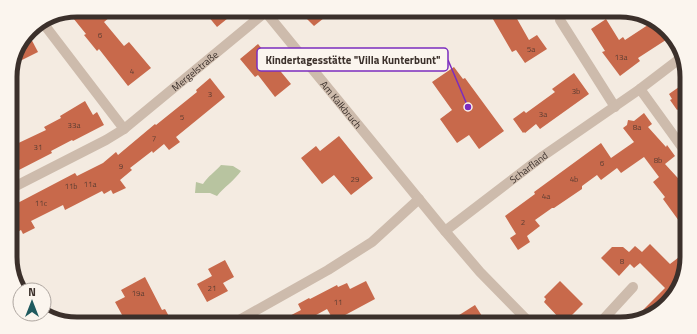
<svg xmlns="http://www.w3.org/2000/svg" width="697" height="334" viewBox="0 0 697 334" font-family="'Titillium Web',sans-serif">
<rect width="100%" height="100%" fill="#f4ebe1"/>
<!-- green -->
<path fill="#b8c4a0" d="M221 165 233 166 241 171C234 181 224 187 217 196L210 193H195L196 182 203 184C208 176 215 172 221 165Z"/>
<!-- building -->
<g fill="#c8694b">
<path d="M77 10H105L110 17 104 22 124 46 129 42 151 68 128 86 99 49 97 51 84 35 86 34 69 13Z"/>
<path d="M203 10H238L217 27Z"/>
<path d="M307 10H334L314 26 306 18Z"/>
<path d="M496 10H512L529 40 537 35 547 49 525 63 516 50 512 52 490 14Z"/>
<path d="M606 19 619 40 623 37 625 40 654 21 672 36 638 58 640 61 620 76 602 52 605 51 591 29Z"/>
<path d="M28 33 38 52 12 65 17 48Z"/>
<path d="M258 44 291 84 275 97 258 75 255 77 240 59Z"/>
<path d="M454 67 463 79 465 78 504 131 479 149 469 135 457 143 440 119 452 110 432 82Z"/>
<path d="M574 73 589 94 540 129 536 124 525 133 524 132 523 133 513 119 524 111 526 113 555 92 552 89Z"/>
<path d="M210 78 225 97 176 137 180 142 169 150 164 144 153 153 152 151 130 168 132 170 120 180 126 188 113 194 111 190 104 194 102 191 65 210 63 205 31 221 35 228 23 234 21 230 11 235 10 207 75 173 77 176 103 163 116 152 118 155 155 124 156 125 197 92 196 90Z"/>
<path d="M686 82 687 100V119L679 109 677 110 670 100 672 99 669 94Z"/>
<path d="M85 101 93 115 97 112 104 125 73 141 72 140 51 151 52 153 17 171 11 160 14 158 10 152V147L46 130 44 127 61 118 60 116Z"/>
<path d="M644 113 652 124 648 127 666 147 667 145 675 156 665 164 687 188V232L663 199 665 197 653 182 659 177 644 157 621 173 617 168 601 180 597 175 582 186V189L554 208H552L535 220 540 226 527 236 530 242 518 250 510 238 516 234 505 216 535 194 534 192 601 143 611 158 634 142 623 128 627 125 628 120 634 121Z"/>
<path d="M339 136 373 178 351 195 334 175 322 184 301 158 316 146 320 151Z"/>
<path d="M650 244 670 264 687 251V257L680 286 657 313 631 322 665 288 640 263 634 268 630 264 619 276 601 258 612 247H623L629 252 635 246 642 252Z"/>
<path d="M225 260 234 277 223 283 228 291 207 302 197 284 212 276 208 269Z"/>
<path d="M145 277 162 310 165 309 173 324H127L115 302 125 297 121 290Z"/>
<path d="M366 281 375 299 334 321 327 309 307 320 309 324H274L301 310 298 304 309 298 310 299 337 285 338 287 347 283 350 289Z"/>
<path d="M560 281 583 304 567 320 564 317 561 320 544 302 546 299 544 297Z"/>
<path d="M475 305 487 324H445Z"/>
</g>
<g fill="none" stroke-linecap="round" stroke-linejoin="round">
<!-- street -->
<g stroke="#cdbbac" stroke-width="10">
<path id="s1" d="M264 10 445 231 480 272 531 324"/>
<path d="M560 20 615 107"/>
<path id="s2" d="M43 23 124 129 268 10"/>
<path d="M640 89 687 154"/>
<path d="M10 189 106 140 124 129"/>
<path id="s3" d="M445 231 543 156 640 89 682 57"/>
<path d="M232 324 328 270 372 242 419 199"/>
<path d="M599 324 633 287"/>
</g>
</g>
<g text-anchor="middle" stroke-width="4" stroke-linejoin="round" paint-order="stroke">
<!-- number labels -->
<g font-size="8" fill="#5e3e33">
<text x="100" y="38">6</text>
<text x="531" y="52">5a</text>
<text x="621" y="60">13a</text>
<text x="132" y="74">4</text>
<text x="576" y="94">3b</text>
<text x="210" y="97">3</text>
<text x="543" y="117">3a</text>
<text x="182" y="120">5</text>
<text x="74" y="128">33a</text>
<text x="637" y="130">8a</text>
<text x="154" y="141">7</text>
<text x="38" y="150">31</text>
<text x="658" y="163">8b</text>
<text x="602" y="166">6</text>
<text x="121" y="169">9</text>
<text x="355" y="182">29</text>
<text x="574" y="182">4b</text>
<text x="90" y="187">11a</text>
<text x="71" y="189">11b</text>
<text x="546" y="199">4a</text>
<text x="41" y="206">11c</text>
<text x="523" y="225">2</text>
<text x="622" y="264">8</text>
<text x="212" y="291">21</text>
<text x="138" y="296">19a</text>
<text x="338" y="305">11</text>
</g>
<!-- street labels -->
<g font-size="10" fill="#3b302b" stroke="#fbf5ee">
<text dy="4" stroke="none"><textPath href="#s2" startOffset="225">Mergelstraße</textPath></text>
<text dy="4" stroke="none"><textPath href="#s1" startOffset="122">Am Kalkbruch</textPath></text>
<text dy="4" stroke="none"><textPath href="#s3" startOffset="105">Scharfland</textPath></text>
</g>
</g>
<!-- crop -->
<path d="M0 0H697V334H0ZM77 17H620A60 60 0 0 1 680 77V257A60 60 0 0 1 620 317H77A60 60 0 0 1 17 257V77A60 60 0 0 1 77 17Z" fill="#fbf5ee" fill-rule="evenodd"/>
<path fill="none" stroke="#3b302b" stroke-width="5" d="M77 17H620A60 60 0 0 1 680 77V257A60 60 0 0 1 620 317H77A60 60 0 0 1 17 257V77A60 60 0 0 1 77 17Z"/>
<!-- callouts -->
<path fill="none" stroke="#7b2cbf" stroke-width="1.5" d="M468 107L448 60"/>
<circle fill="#7b2cbf" stroke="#fbf5ee" stroke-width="1.5" cx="468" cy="107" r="4"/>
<rect fill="#fbf5ee" stroke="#7b2cbf" stroke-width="1.5" x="257" y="48" width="191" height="23" rx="4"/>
<g font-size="11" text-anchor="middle" font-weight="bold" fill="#3b302b">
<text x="353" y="64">Kindertagesstätte "Villa Kunterbunt"</text>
</g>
<!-- north arrow -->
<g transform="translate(32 302)"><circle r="19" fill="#fbf5ee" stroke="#aea6a0"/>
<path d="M0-3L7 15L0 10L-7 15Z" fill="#1f5a5e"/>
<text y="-6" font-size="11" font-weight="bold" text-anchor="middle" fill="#3b302b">N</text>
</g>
</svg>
